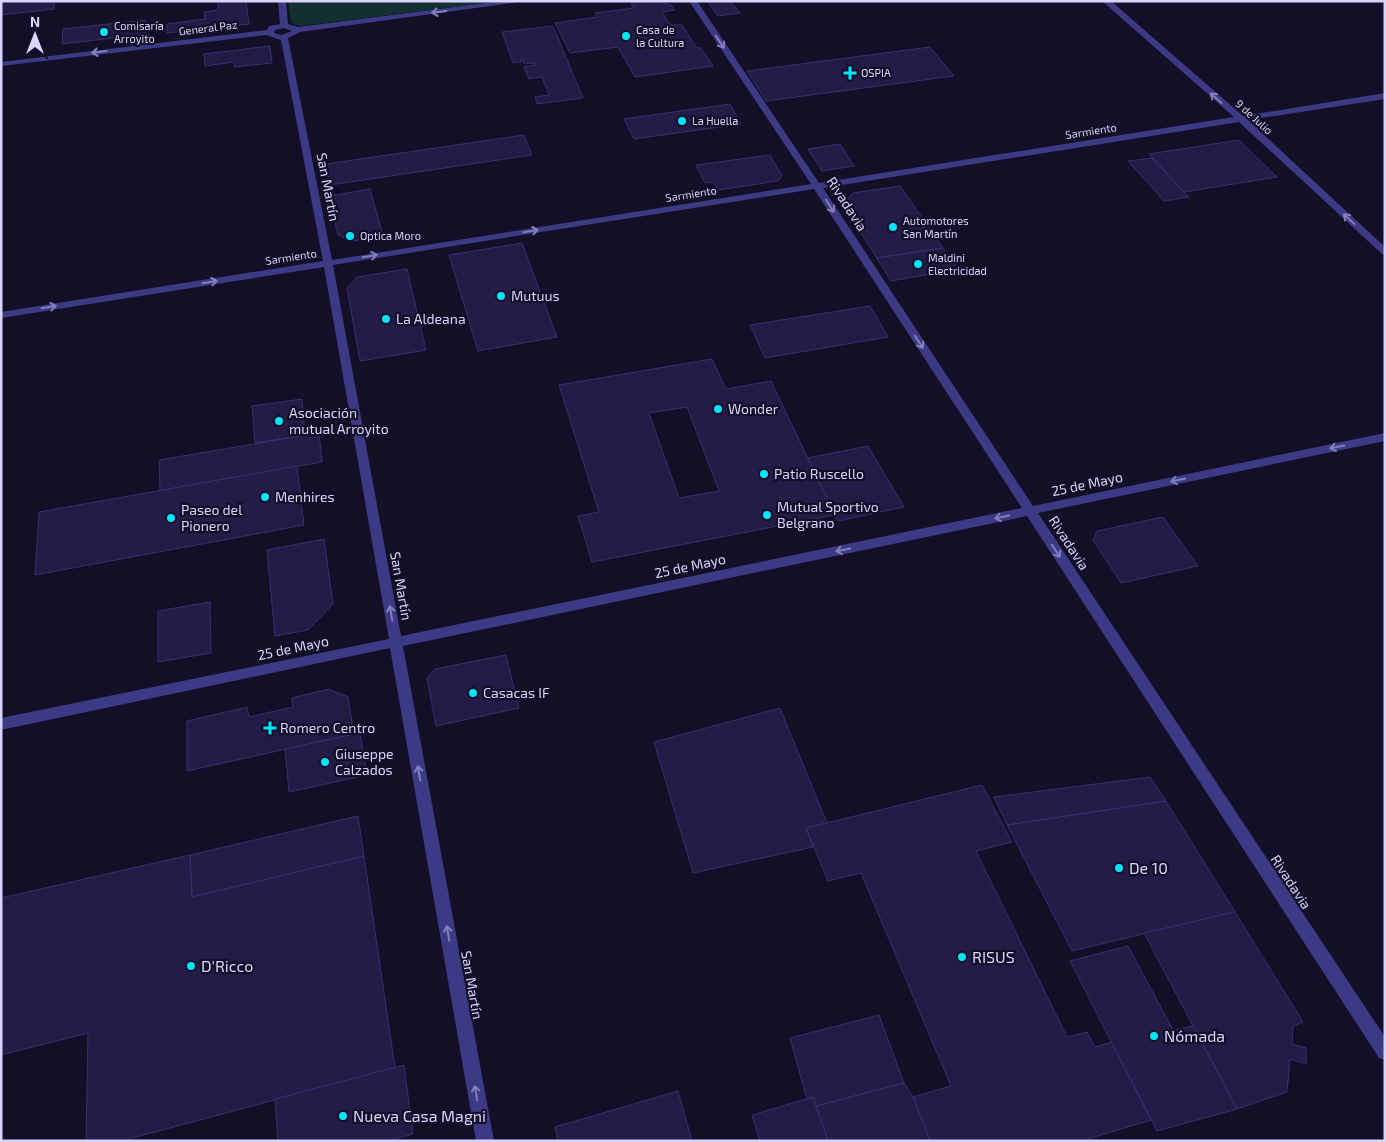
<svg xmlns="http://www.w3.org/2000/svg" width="1386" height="1142" viewBox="0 0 1386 1142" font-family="'Exo 2',sans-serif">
<rect width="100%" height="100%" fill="#130f26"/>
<!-- green -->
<path fill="#12302f" d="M288 1H502L300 26 291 23Z"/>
<!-- building -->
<g fill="#241b47" stroke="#3b2d73" fill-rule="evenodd">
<path d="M1 1H55L54 9 1 15Z"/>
<path d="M218 1H246L249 24 167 33V24L205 19 204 12 218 10Z"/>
<path d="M655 1 671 5 675 10 662 12 670 25H682L697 48H701L713 66 635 77 618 47 570 53 555 23 597 17 595 13 634 8 631 3Z"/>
<path d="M707 1H730L740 13 718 16Z"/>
<path d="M145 20 146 34 62 44 63 29Z"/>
<path d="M553 26 583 98 537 104 535 97 549 95 542 77 529 79 524 67 535 65 534 63 524 64 523 59 520 60 522 62 513 63 502 32Z"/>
<path d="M270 46 272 63 234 67V62L205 66 204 54Z"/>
<path d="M930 47 954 76 766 101 747 71Z"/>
<path d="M730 104 741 124 634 139 624 119Z"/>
<path d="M524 135 532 155 330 185 326 164Z"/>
<path d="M1239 140 1277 177 1184 192 1149 154Z"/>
<path d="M840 144 854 166 822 171 808 149Z"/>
<path d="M770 155 782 176 778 181 718 190 714 182 705 183 696 165Z"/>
<path d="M1152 158 1184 192 1189 197 1164 201 1128 161Z"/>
<path d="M900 186 943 248 877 258 843 205 853 193Z"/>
<path d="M370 189 383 236 353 241 338 235 329 196Z"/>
<path d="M522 243 557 337 478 351 449 255Z"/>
<path d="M943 248 959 269 891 281 877 258Z"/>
<path d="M407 269 426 350 360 361 347 288 357 277Z"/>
<path d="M870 306 888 337 765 358 750 325Z"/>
<path d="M712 359 726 389 771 381 835 515 592 562 578 516 599 512 559 385ZM687 407 719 491 679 498 649 413Z"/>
<path d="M302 399 305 435 255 443 252 406Z"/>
<path d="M319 433 322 462 160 491 159 460Z"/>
<path d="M868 446 904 507 838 521 808 458Z"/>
<path d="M297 466 304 525 35 575 39 512Z"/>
<path d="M1163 517 1198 566 1121 583 1093 540 1097 531Z"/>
<path d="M324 539 333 604 308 630 275 636 267 550Z"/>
<path d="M210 602 211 653 158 662V611Z"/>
<path d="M506 655 519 708 436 726 427 678 435 669Z"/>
<path d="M329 689 348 697 354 734 187 771V721L247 707 249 717 293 707 292 698Z"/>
<path d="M780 708 827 823 806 828 813 847 693 873 654 742Z"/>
<path d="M360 733 367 775 289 792 285 749Z"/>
<path d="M1150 777 1166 801 1007 825 994 797Z"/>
<path d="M982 785 1012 842 976 851 1067 1037 1087 1032 1095 1047 1112 1042 1151 1120 1081 1141H930L913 1097 951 1086 861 873 828 881 806 828Z"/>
<path d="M1166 801 1235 912 1072 951 1007 825Z"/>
<path d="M358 816 364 856 192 897 190 855Z"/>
<path d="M190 855 192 897 364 856 395 1068 121 1141H86L88 1033 1 1055V898Z"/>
<path d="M1235 912 1303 1022 1293 1026 1292 1044 1306 1048V1064L1290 1059 1287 1092 1237 1109 1144 933Z"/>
<path d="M1128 946 1173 1030 1193 1026 1237 1109 1157 1131 1070 961Z"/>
<path d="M879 1015 904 1083 816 1106 813 1097 807 1099 790 1038Z"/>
<path d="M404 1065 413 1134 388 1141H278L275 1099Z"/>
<path d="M904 1083 913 1097 930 1141H828L816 1106Z"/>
<path d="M678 1091 692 1141H558L555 1127Z"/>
<path d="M813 1097 828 1141H760L752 1115Z"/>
</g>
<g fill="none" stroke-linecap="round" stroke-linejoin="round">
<!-- minor -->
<path fill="#3d3a85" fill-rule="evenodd" d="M278 1H286L288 24 298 27 502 1H526L300 32 288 38 332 260 811 184 689 1H697L819 183 1234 117 1102 1H1111L1243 116 1385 93V99L1248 120 1385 247V255L1382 254 1239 122 823 188 1033 506 1385 433V441L1038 513 1385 1037V1060L1379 1058 1027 516 403 646 494 1141H476L390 648 1 730V718L389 639 324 267 1 318V312L323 261 281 40 266 35 1 66V62L267 30 269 26 280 24ZM284 28 292 31 281 35 274 33 275 30ZM814 189 1022 508 401 636 333 265Z"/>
</g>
<!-- one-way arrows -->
<defs><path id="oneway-shaft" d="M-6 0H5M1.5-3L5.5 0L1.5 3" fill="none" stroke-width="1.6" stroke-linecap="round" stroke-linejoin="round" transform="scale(1.25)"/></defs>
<g stroke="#837fbc">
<use href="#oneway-shaft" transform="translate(439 12) rotate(173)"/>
<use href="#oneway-shaft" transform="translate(720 42) rotate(56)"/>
<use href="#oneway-shaft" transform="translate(99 52) rotate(173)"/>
<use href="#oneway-shaft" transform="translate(1216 98) rotate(-139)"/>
<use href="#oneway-shaft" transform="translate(830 206) rotate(57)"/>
<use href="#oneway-shaft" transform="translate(1349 219) rotate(-137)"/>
<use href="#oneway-shaft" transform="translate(531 231) rotate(-9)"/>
<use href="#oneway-shaft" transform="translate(370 256) rotate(-9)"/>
<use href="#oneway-shaft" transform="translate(210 282) rotate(-9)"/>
<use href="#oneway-shaft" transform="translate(49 307) rotate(-9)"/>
<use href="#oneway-shaft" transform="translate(919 342) rotate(57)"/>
<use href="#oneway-shaft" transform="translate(1337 447) rotate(168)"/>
<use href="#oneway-shaft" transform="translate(1178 480) rotate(168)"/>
<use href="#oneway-shaft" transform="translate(1002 517) rotate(168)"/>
<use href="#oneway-shaft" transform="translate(843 550) rotate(168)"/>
<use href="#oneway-shaft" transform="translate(1056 551) rotate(57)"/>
<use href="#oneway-shaft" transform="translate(391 613) rotate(-100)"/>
<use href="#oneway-shaft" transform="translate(419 773) rotate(-100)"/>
<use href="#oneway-shaft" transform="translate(448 933) rotate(-100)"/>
<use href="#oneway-shaft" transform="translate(476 1093) rotate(-100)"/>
</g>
<!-- markers -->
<g fill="#00e5ff" stroke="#130f26" stroke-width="2">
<circle cx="104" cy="32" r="5"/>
<circle cx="626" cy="36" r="5"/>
<path d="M847.5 65.5h5v5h5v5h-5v5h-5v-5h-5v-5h5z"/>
<circle cx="682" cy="121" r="5"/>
<circle cx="893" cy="227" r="5"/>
<circle cx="350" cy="236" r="5"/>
<circle cx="918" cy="264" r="5"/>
<circle cx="501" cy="296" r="5"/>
<circle cx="386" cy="319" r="5"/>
<circle cx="718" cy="409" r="5"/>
<circle cx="279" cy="421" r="5"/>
<circle cx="764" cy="474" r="5"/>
<circle cx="265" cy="497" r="5"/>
<circle cx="767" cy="515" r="5"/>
<circle cx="171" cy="518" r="5"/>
<circle cx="473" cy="693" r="5"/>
<path d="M267.5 720.5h5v5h5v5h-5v5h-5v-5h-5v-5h5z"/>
<circle cx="325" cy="762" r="5"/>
<circle cx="1119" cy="868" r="5"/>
<circle cx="962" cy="957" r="5"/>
<circle cx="191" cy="966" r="5"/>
<circle cx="1154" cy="1036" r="5"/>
<circle cx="343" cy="1116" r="5"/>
</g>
<g text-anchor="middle" stroke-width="4.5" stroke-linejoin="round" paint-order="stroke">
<!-- far-poi labels -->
<g font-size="11" fill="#d9d4ff" stroke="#130f26" text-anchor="start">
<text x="114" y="30">Comisaría<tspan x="114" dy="13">Arroyito</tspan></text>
<text x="636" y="34">Casa de<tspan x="636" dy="13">la Cultura</tspan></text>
<text x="861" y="77">OSPIA</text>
<text x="692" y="125">La Huella</text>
<text x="903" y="225">Automotores<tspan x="903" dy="13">San Martín</tspan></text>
<text x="360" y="240">Optica Moro</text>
<text x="928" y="262">Maldini<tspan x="928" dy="13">Electricidad</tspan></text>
</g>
<!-- far-street labels -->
<g font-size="11" fill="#d9d4ff" stroke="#130f26">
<text transform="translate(208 28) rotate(-7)" y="4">General Paz</text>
<text transform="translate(1254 117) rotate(42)" y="4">9 de Julio</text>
<text transform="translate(1091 131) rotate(-9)" y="4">Sarmiento</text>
<text transform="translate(691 194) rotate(-9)" y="4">Sarmiento</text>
<text transform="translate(291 257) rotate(-9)" y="4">Sarmiento</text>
</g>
<!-- street labels -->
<g font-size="14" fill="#d9d4ff" stroke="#130f26">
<text transform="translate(328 187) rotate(79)" y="5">San Martín</text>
<text transform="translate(847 204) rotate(57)" y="5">Rivadavia</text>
<text transform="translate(1087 484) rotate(-12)" y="5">25 de Mayo</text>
<text transform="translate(1069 543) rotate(57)" y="5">Rivadavia</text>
<text transform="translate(690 566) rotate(-12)" y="5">25 de Mayo</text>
<text transform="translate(401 586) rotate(80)" y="5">San Martín</text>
<text transform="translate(293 648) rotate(-12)" y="5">25 de Mayo</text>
<text transform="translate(1291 882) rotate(57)" y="5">Rivadavia</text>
<text transform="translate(472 985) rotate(80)" y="5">San Martín</text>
</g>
<!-- poi labels -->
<g font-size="14" fill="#d9d4ff" stroke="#130f26" text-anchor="start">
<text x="511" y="301">Mutuus</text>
<text x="396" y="324">La Aldeana</text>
<text x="728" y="414">Wonder</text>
<text x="289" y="418">Asociación<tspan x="289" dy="16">mutual Arroyito</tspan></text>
<text x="774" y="479">Patio Ruscello</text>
<text x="275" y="502">Menhires</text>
<text x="777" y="512">Mutual Sportivo<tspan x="777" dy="16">Belgrano</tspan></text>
<text x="181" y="515">Paseo del<tspan x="181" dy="16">Pionero</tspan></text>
<text x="483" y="698">Casacas IF</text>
<text x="280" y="733">Romero Centro</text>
<text x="335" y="759">Giuseppe<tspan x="335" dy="16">Calzados</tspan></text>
</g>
<!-- near-poi labels -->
<g font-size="16" fill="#d9d4ff" stroke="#130f26" text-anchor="start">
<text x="1129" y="874">De 10</text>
<text x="972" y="963">RISUS</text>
<text x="201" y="972">D'Ricco</text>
<text x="1164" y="1042">Nómada</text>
<text x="353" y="1122">Nueva Casa Magni</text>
</g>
</g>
<!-- border -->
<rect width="1386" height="1142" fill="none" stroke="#d9d4ff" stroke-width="5"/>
<!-- north arrow -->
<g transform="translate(35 35)" stroke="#130f26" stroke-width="4" paint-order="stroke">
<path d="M0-4L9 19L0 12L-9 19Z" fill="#d9d4ff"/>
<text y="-8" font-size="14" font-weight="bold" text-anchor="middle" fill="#d9d4ff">N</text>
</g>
</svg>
